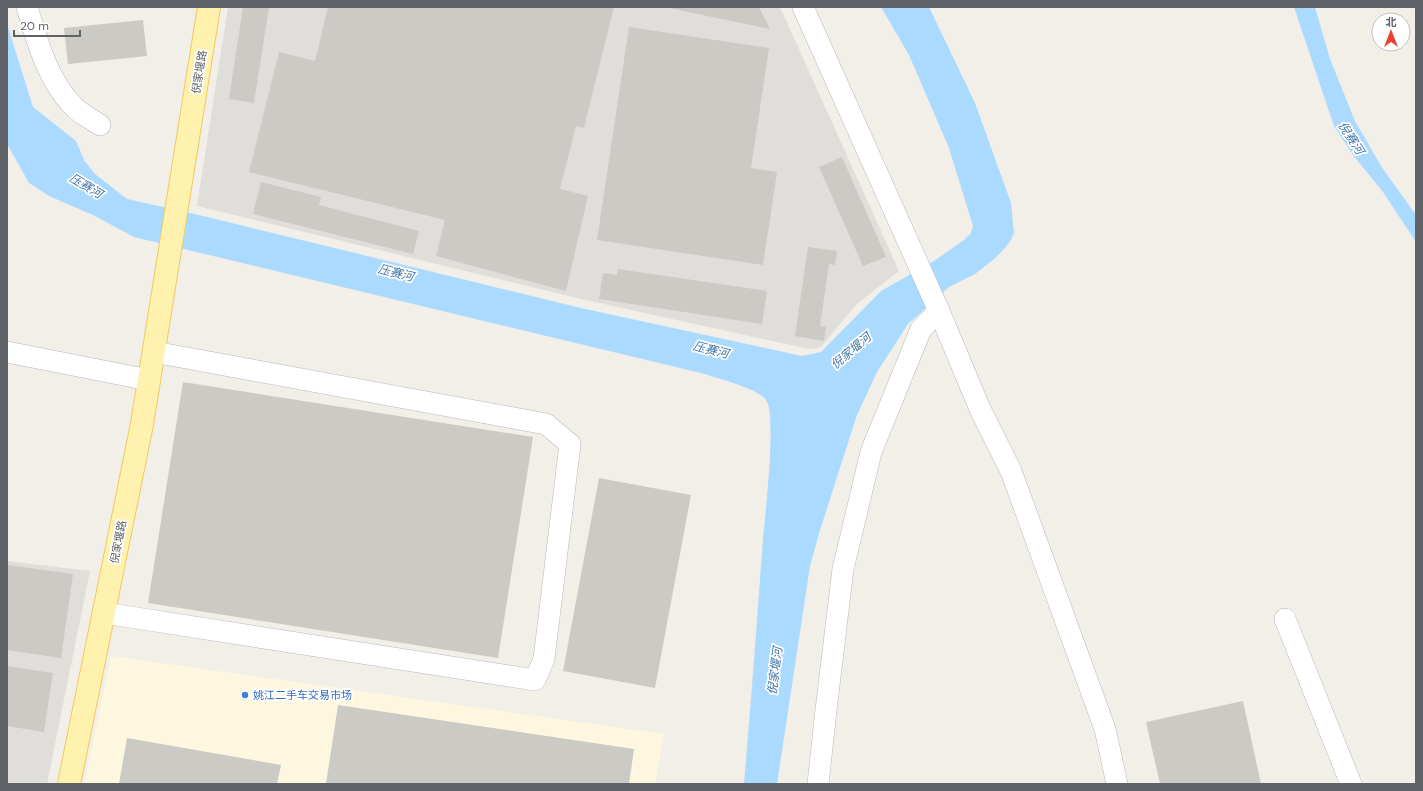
<svg xmlns="http://www.w3.org/2000/svg" width="1423" height="791" viewBox="0 0 1423 791" font-family="'DM Sans','Noto Sans SC',sans-serif">
<rect width="100%" height="100%" fill="#f1efe8"/>
<!-- commercial -->
<path fill="#fef7e0" d="M111 656 664 734 655 784H84Z"/>
<!-- industrial -->
<g fill="#e0deda">
<path d="M228 7H780L899 271 857 304 820 348 809 349 581 299 197 206Z"/>
<path d="M7 561 90 571 47 784H7Z"/>
</g>
<!-- water -->
<g fill="#aadaff">
<path d="M881 7H929L975 103 1011 203 1014 233 1011 240 1005 248 994 259 975 274 949 287 908 324 877 372 857 415 820 530 810 566 777 784H744C751 702 757 621 763 539 765 516 777 414 766 400 759 389 719 379 705 374L134 237 95 216 49 196 29 183 7 144V24L33 107 76 141 84 160 95 174 127 199 199 215 581 308 802 356 821 352 881 291 934 261 964 240 971 233 973 226 949 148 909 55Z"/>
<path d="M1294 7H1315L1330 59 1355 121 1381 166 1416 215V242L1383 192 1353 155 1334 126Z"/>
</g>
<!-- building -->
<g fill="#cccac5">
<path d="M243 7H269L254 103 229 99Z"/>
<path d="M328 7H614L584 128 576 126 560 189 588 196 566 291 436 256 445 220 249 172 279 52 315 61Z"/>
<path d="M669 7H759L770 29 669 8Z"/>
<path d="M143 20 147 56 68 64 64 28Z"/>
<path d="M629 27 769 48 751 168 777 172 763 265 597 240Z"/>
<path d="M842 157 886 257 863 266 819 167Z"/>
<path d="M261 182 321 197 319 205 419 231 413 254 253 214Z"/>
<path d="M808 247 837 251 835 265 829 264 820 326 826 327 824 341 795 336Z"/>
<path d="M618 269 767 291 762 324 599 299 603 273 617 275Z"/>
<path d="M183 382 533 437 498 658 148 603Z"/>
<path d="M599 478 691 495 655 688 563 671Z"/>
<path d="M7 565 73 574 61 658 7 650Z"/>
<path d="M7 666 53 673 44 732 7 726Z"/>
<path d="M1243 701 1261 784H1160L1146 722Z"/>
<path d="M338 705 634 749 629 784H326Z"/>
<path d="M127 738 281 765 277 784H119Z"/>
</g>
<g fill="none" stroke-linecap="round" stroke-linejoin="round">
<defs>
<g id="minor">
<path d="M27 7C37 41 47 78 72 105 79 113 91 119 100 125"/>
<path d="M803 7 939 311 980 409 1011 471 1105 729 1117 784"/>
<path d="M7 352 149 380"/>
<path d="M104 613 535 680 544 659 570 444 546 424 154 352"/>
<path d="M1285 619 1351 784"/>
<path d="M818 784 826 710 843 569 871 452 921 329 939 311"/>
</g>
<path id="major" d="M69 784 142 424 209 7"/>
</defs>
<!-- minor casing -->
<use href="#minor" stroke="#b5b8bc" stroke-width="22"/>
<!-- major casing -->
<use href="#major" stroke="#f2c960" stroke-width="24"/>
<!-- minor -->
<use href="#minor" stroke="#fff" stroke-width="21"/>
<!-- major -->
<use href="#major" stroke="#fff2af" stroke-width="22"/>
</g>
<!-- markers -->
<circle fill="#3f7fe0" stroke="#fff" stroke-width="1.5" cx="245" cy="695" r="4"/>
<g text-anchor="middle" stroke-width="3.5" stroke-linejoin="round" paint-order="stroke">
<!-- street labels -->
<g font-size="11" fill="#5f6368" stroke="#fff">
<text transform="translate(199 72) rotate(-81)" y="4">倪家堰路</text>
<text transform="translate(118 542) rotate(-79)" y="4">倪家堰路</text>
</g>
<!-- shop labels -->
<g font-size="11" fill="#366cbe" stroke="#fff" text-anchor="start">
<text x="253" y="699">姚江二手车交易市场</text>
</g>
<!-- water labels -->
<g font-size="12" font-style="italic" fill="#4174aa" stroke="#fff">
<text transform="translate(1351 138) rotate(57)" y="4">倪赛河</text>
<text transform="translate(86 186) rotate(31)" y="4">压赛河</text>
<text transform="translate(396 273) rotate(14)" y="4">压赛河</text>
<text transform="translate(711 350) rotate(14)" y="4">压赛河</text>
<text transform="translate(851 351) rotate(-40)" y="4">倪家堰河</text>
<text transform="translate(775 671) rotate(-83)" y="4">倪家堰河</text>
</g>
</g>
<!-- border -->
<rect width="1423" height="791" fill="none" stroke="#5f6368" stroke-width="16"/>
<!-- north arrow -->
<g transform="translate(1391 32)"><circle r="19" fill="#ffffff" stroke="#bfc1c3"/>
<path d="M0-3L7 15L0 10L-7 15Z" fill="#ea4335"/>
<text y="-6" font-size="11" font-weight="bold" text-anchor="middle" fill="#5f6368">北</text>
</g>
<!-- scale -->
<path d="M14 30v6h66v-6" fill="none" stroke="#5f6368" stroke-width="2"/>
<text x="20" y="30" font-size="12" fill="#5f6368" stroke="#ffffff" stroke-width="3" paint-order="stroke">20 m</text>
</svg>
